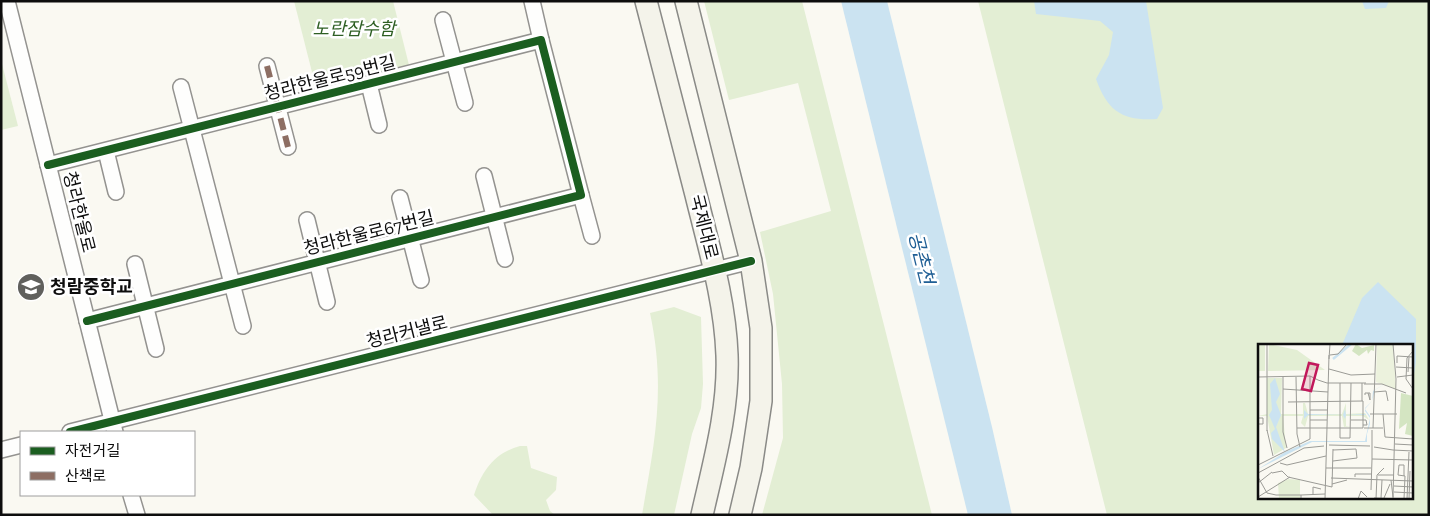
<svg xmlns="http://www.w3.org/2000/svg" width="1430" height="516" viewBox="0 0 1430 516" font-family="'Zilla Slab','Noto Sans KR',serif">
<rect width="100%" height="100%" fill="#faf9f2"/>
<!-- green -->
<g fill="#e3eed4" fill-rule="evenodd">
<path d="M294 1H393L409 65 316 88Z"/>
<path d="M704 1H802L932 515H762L783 438 782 384 773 294 760 232 831 211 798 83 729 100Z"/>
<path d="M978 1H1429V515H1107ZM1259 345H1411V497H1259Z"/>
<path d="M1 60 18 126 1 130Z"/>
<path d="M674 307 701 317 703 384 701 408 692 434 674 515H642C655 440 666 389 650 313Z"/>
<path d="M520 446H527L531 468 557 477 556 490 546 500 550 511 555 515H493L474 495C482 471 494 453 520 446Z"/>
</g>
<!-- water -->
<g fill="#cbe3f1">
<path d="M841 1H887L992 427 1012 515H968Z"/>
<path d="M1034 1H1146L1163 108 1157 119C1123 121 1108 112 1096 79L1109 55 1113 32 1100 21 1036 14Z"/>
<path d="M1362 1H1389L1386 8 1365 9Z"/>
<path d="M1378 282 1416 319V362L1411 393V345H1342L1362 298Z"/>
</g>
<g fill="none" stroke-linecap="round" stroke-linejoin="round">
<defs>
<g id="minor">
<path d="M7 1 115 432"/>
<path d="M532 1 541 40"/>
<path d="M443 20 465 103"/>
<path d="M267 66 288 147"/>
<path d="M369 84 379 125"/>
<path d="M181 87 243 326"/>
<path d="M106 151 116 192"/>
<path d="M48 165 541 40 581 195 87 321"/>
<path d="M484 176 505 259"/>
<path d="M581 195 592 236"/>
<path d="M400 198 421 280"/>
<path d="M307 220 327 302"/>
<path d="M135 264 156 349"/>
<path d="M70 432 751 261"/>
<path d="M1 450 21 445"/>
<path d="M131 495 137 515"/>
</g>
<g id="secondary">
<path d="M646 1C663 66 679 131 696 195 709 248 725 300 727 355 729 409 714 462 702 515"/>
<path d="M686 1 751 261 761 328V401L751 468 740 515"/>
</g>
</defs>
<!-- minor casing -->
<use href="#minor" stroke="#949390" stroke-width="18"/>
<!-- secondary casing -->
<use href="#secondary" stroke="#8a8a87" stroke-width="24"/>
<!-- minor -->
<use href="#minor" stroke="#fefefd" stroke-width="15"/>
<!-- secondary -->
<use href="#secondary" stroke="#f4f3ea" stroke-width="21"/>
<!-- quiet -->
<path stroke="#8d6e63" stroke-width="6" stroke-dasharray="12 6" stroke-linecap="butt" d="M267 66 288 147"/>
<defs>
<g id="cycleway">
<path d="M48 165 541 40 581 195 87 321"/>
<path d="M70 432 751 261"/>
</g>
</defs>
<!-- cycleway casing -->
<use href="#cycleway" stroke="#fff" stroke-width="11"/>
<!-- cycleway -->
<use href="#cycleway" stroke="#1b5e20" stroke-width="8"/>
</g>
<!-- icons -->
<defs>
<symbol id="school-disc" viewBox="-11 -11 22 22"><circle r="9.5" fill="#60605d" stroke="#fff"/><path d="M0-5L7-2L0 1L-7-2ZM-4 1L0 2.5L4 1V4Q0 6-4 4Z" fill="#fff"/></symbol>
</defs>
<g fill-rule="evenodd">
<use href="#school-disc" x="15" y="271" width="32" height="32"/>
</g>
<g text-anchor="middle" stroke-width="5" stroke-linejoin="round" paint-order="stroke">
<!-- park labels -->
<g font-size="18" font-style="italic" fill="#2e5f23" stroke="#fff">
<text x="354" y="35">노란잠수함</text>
</g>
<!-- street labels -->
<g font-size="18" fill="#0d0d0d" stroke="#fff">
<text transform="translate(330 78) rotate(-14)" y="6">청라한울로59번길</text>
<text transform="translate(79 212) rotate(76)" y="6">청라한울로</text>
<text transform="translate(704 227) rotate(76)" y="6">국제대로</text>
<text transform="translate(369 233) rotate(-14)" y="6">청라한울로67번길</text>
<text transform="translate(407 332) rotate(-14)" y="6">청라커낼로</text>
</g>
<!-- poi labels -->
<g font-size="18" font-weight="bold" fill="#0d0d0d" stroke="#fff" text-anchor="start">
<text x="50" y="293">청람중학교</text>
</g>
<!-- water labels -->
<g font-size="19" font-style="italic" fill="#205f95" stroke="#fff">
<text transform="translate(922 258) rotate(76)" y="7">공촌천</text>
</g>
</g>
<!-- overview -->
<g transform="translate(1258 344)">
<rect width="155" height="155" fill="#faf9f2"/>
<path d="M0 0H7V27H0ZM11 0 39 6 67 26 10 27ZM9 34H24L23 70H45V59H39H47L50 70H84L88 59V70L107 69 111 76 105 72H88V82H93L86 83 84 72H50L47 83 43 79 45 72H25L28 104 16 111 9 72H0L9 70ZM31 135 42 136V155H21L20 139Z" fill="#e3eed4"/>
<path d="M98 0 104 4 116 1V7L113 6 110 10 109 6 101 12 94 7ZM143 49 155 52V92L147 90 149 79 141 85Z" fill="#d4e5c2"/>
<path d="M119 0H135L138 45 118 38Z" fill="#ecf2dd"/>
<path d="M138 33 117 46 114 57 107 65 112 72V80L109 90V98H54L0 125 27 108 14 95 13 89 17 85 11 71H0H11L14 66 12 40 17 34 22 50 18 58 23 71H46V66L50 70 85 71 87 65 88 71 107 70 108 71H88L87 75 85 71H50L46 75V71H23L18 83 27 108 52 97H107L112 74 107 67V64L114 57 115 47Z" fill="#cbe3f1"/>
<path fill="none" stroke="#cbe3f1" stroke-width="2.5" d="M75 15 93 0"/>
<path fill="none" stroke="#9b9b96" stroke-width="1" d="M155 7 149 14 148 35 155 45M72 11 80 10 89 0M71 15 72 0M139 19V12L155 13M138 23 155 24M71 25 93 31 117 30M150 28 151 13M0 33 52 32 60 36M25 33V88L29 104M38 33 39 90 42 103M139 33 155 31M60 36 69 39H108M82 39V94H92L93 39M106 40H124L148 49M25 45 70 48M116 48 128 47 130 57M107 51V49H112V56L110 49M104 57V39M30 58 105 57M52 66H69M112 70H139M125 70 127 93 155 95M0 74H5V80H0M52 76H69M93 76H108L109 81H105M39 84H93M93 84H105V57M106 84H125M115 84 118 0M9 86 15 112M114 86V115L155 116M9 87V0M137 100 155 101M71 101 112 102M116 103 135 106M75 106 98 105 99 114 75 117M135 106 155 107M22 119 29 121 68 112M0 121 52 95V32M68 124H113M0 129 46 104 66 102M14 129 24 127 30 133 74 143 75 105M120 131H136M146 132V121H141L140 131 147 132 146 155M0 133 9 149 18 151M97 133V130H113M73 134 155 137M133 136 135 153M0 139 14 128M74 140 89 136M136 142 155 143M113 146 114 115M136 148 155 149M18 151H43M55 151V143L63 145M0 153 32 133M116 154 145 155M123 154 124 136M126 154 132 140M135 154 138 35 135 0M43 155V151L67 150M67 155 71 11M100 155 103 147 109 153M118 155 119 131 126 124M149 155 151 108M151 155 152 127"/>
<path fill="#c2185b" fill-opacity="0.15" stroke="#c2185b" stroke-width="2.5" d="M51 19 60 21 53 47 44 45Z"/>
<rect width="155" height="155" fill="none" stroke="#0d0d0d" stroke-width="2.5"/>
</g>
<!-- border -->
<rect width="1430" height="516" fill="none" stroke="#0d0d0d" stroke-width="5"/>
<!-- legend -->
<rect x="20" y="431" width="175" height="65" fill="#ffffff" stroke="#9e9e9e"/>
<rect x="30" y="447" width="25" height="8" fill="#1b5e20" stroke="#9e9e9e"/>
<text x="65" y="456" font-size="15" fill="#0d0d0d">자전거길</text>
<rect x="30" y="472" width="25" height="8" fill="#8d6e63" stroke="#9e9e9e"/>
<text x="65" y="481" font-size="15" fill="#0d0d0d">산책로</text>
</svg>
